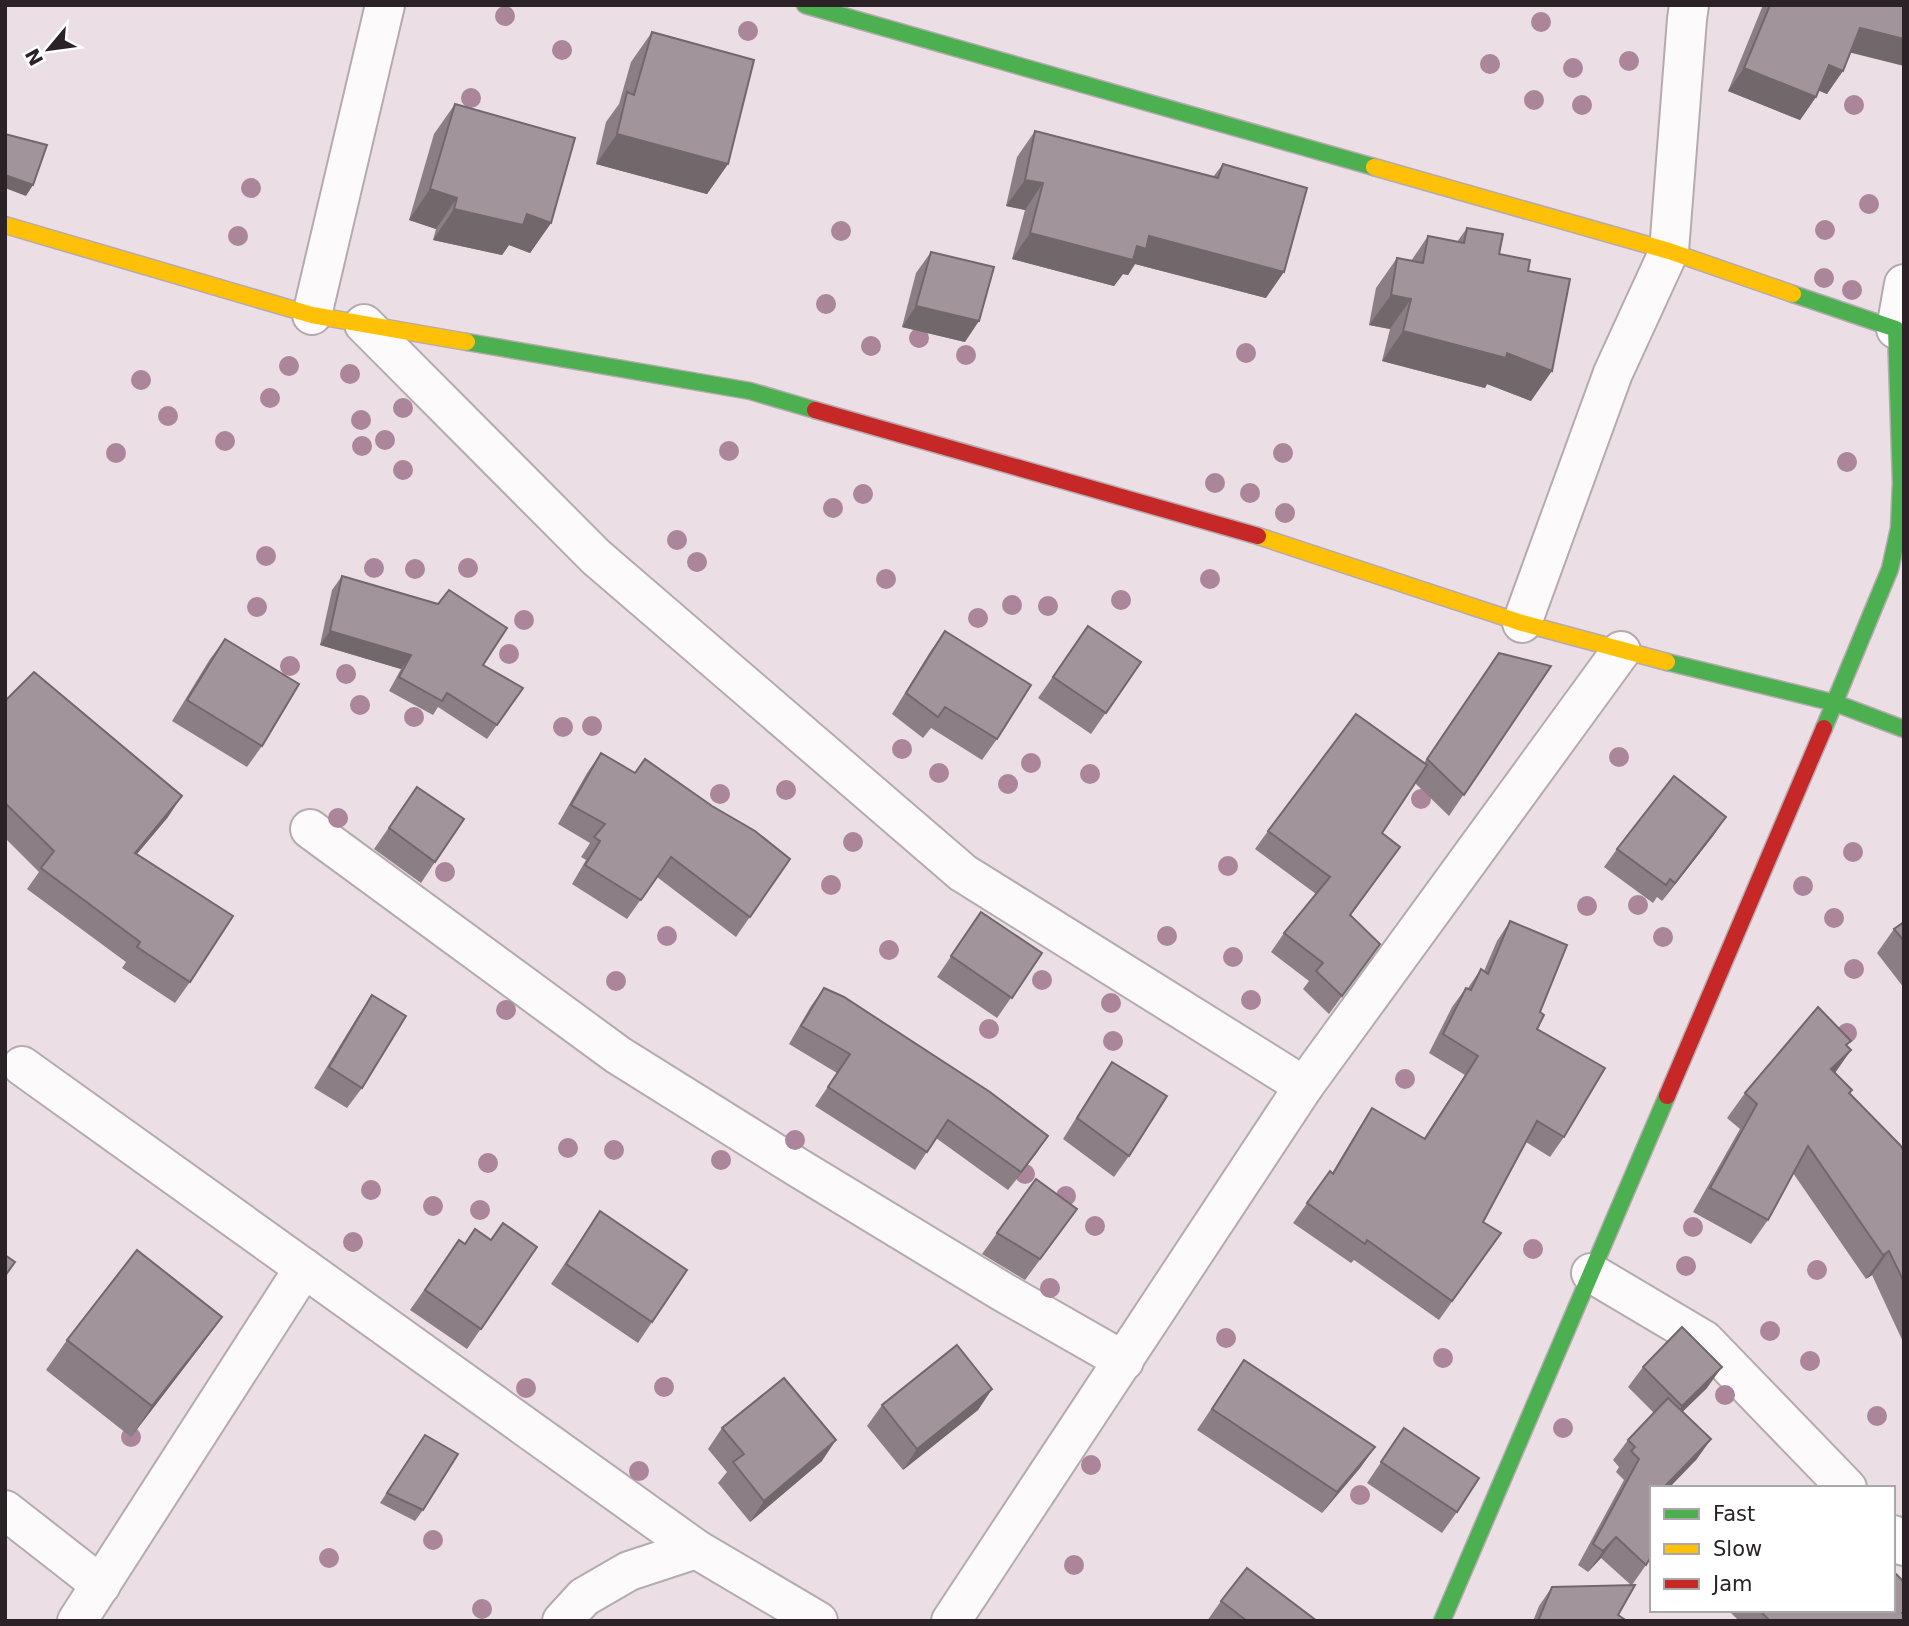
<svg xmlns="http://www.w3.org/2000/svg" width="1909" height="1626" viewBox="0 0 1909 1626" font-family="'DejaVu Sans',sans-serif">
<rect width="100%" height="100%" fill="#ebdee4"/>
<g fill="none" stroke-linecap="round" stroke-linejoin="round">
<defs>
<g id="street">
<path d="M312 315 385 5"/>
<path d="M364 324 596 557 963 873 1304 1086"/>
<path d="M1896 329 1904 284"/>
<path d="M1522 623 1613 373 1669 251 1687 19 1689 5"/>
<path d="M310 829 618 1055 797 1167 1003 1292 1124 1361"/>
<path d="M22 1066 696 1549 818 1621"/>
<path d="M1591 1273 1704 1340 1847 1488"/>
<path d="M5 1510 101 1585"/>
<path d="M1893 1535 1904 1546"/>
<path d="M77 1621 304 1268"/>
<path d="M562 1621 584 1597 629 1571 696 1549"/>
<path d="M951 1621 1304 1086 1621 651"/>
</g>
<g id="fast">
<path d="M805 5 1374 167"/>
<path d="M1793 294 1896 329 1901 482 1899 528 1890 569 1824 728"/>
<path d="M467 342 750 391 815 410"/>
<path d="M1667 662 1835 703 1904 729"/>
<path d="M1442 1621 1667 1096"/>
</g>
<g id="slow">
<path d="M1374 167 1669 251 1793 294"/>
<path d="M5 225 312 315 467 342"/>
<path d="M1258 536 1522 623 1667 662"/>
</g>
<g id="jam">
<path d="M815 410 1258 536"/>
<path d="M1667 1096 1824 728"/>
</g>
</defs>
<!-- street casing -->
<use href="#street" stroke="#b5aaaf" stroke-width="42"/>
<!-- fast casing -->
<use href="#fast" stroke="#b5aaaf" stroke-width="19"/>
<!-- slow casing -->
<use href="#slow" stroke="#b5aaaf" stroke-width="19"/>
<!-- jam casing -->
<use href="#jam" stroke="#b5aaaf" stroke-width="19"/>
<!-- street -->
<use href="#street" stroke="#fcfafb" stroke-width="38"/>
<!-- fast -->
<use href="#fast" stroke="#4caf50" stroke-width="16"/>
<!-- slow -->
<use href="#slow" stroke="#ffc107" stroke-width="16"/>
<!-- jam -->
<use href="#jam" stroke="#c62828" stroke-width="16"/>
</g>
<!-- trees -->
<g fill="#ab859a">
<circle cx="505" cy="16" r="10"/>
<circle cx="1541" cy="22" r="10"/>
<circle cx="748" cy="31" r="10"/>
<circle cx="562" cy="50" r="10"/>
<circle cx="1629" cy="61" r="10"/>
<circle cx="1490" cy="64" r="10"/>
<circle cx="1573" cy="68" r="10"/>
<circle cx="471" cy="98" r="10"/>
<circle cx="1534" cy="100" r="10"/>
<circle cx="1582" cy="105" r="10"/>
<circle cx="1854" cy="105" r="10"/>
<circle cx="251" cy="188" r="10"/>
<circle cx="1869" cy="204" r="10"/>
<circle cx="1825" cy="230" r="10"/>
<circle cx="841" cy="231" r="10"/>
<circle cx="238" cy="236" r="10"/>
<circle cx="1824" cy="278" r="10"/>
<circle cx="1852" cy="290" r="10"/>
<circle cx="826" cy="304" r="10"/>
<circle cx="919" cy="338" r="10"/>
<circle cx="871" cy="346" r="10"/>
<circle cx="1246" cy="353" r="10"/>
<circle cx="966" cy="355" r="10"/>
<circle cx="289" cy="366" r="10"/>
<circle cx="350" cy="374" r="10"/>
<circle cx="141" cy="380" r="10"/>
<circle cx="270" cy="398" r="10"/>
<circle cx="403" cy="408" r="10"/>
<circle cx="168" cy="416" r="10"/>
<circle cx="361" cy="420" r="10"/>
<circle cx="385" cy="440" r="10"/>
<circle cx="225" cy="441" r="10"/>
<circle cx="362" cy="446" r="10"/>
<circle cx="729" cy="451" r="10"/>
<circle cx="116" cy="453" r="10"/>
<circle cx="1283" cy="453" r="10"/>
<circle cx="1847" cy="462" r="10"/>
<circle cx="403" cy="470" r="10"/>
<circle cx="1215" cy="483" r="10"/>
<circle cx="1250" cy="493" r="10"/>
<circle cx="863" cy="494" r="10"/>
<circle cx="833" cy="508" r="10"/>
<circle cx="1285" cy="513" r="10"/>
<circle cx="677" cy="540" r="10"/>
<circle cx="266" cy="556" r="10"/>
<circle cx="697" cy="562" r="10"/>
<circle cx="374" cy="568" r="10"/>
<circle cx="468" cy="568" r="10"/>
<circle cx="415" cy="569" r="10"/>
<circle cx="886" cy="579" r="10"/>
<circle cx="1210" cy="579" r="10"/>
<circle cx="1121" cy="600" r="10"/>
<circle cx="1012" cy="605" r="10"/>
<circle cx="1048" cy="606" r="10"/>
<circle cx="257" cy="607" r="10"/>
<circle cx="978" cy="618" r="10"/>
<circle cx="524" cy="620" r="10"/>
<circle cx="509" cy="654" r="10"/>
<circle cx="290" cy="666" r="10"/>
<circle cx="346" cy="674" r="10"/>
<circle cx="360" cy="705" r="10"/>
<circle cx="414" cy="717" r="10"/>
<circle cx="592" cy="726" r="10"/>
<circle cx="563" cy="727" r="10"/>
<circle cx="902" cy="749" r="10"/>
<circle cx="1619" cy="757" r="10"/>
<circle cx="1031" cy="763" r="10"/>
<circle cx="939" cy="773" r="10"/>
<circle cx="1090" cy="774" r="10"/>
<circle cx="1008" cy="784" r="10"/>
<circle cx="786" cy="790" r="10"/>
<circle cx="720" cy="794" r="10"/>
<circle cx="1421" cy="799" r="10"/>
<circle cx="338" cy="818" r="10"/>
<circle cx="853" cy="842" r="10"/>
<circle cx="1853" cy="852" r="10"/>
<circle cx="1228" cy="866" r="10"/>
<circle cx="445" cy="872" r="10"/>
<circle cx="831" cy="885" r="10"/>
<circle cx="1803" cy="886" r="10"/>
<circle cx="1638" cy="905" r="10"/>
<circle cx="1587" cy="906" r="10"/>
<circle cx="1834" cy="918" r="10"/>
<circle cx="667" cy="936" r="10"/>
<circle cx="1167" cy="936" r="10"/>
<circle cx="1663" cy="937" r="10"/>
<circle cx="889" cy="950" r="10"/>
<circle cx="1233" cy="957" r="10"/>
<circle cx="1854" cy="969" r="10"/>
<circle cx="1042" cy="980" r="10"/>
<circle cx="616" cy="981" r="10"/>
<circle cx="1251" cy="1000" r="10"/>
<circle cx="1111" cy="1003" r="10"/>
<circle cx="506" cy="1010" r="10"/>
<circle cx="989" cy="1029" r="10"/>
<circle cx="1847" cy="1033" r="10"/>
<circle cx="1113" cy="1041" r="10"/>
<circle cx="1405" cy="1079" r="10"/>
<circle cx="795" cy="1140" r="10"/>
<circle cx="568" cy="1148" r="10"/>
<circle cx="614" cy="1150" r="10"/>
<circle cx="721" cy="1160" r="10"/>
<circle cx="488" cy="1163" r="10"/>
<circle cx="1025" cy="1174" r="10"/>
<circle cx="371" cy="1190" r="10"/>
<circle cx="1066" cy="1196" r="10"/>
<circle cx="433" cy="1206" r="10"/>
<circle cx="480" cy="1210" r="10"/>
<circle cx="1095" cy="1226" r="10"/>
<circle cx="1693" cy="1227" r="10"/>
<circle cx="353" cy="1242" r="10"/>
<circle cx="1533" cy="1249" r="10"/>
<circle cx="1686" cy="1266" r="10"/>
<circle cx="1817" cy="1270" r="10"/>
<circle cx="1050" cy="1288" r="10"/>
<circle cx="1770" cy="1331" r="10"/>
<circle cx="1226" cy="1338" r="10"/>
<circle cx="1443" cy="1358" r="10"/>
<circle cx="1810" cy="1361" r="10"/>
<circle cx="664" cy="1387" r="10"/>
<circle cx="526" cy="1388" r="10"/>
<circle cx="1725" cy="1395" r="10"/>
<circle cx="1877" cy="1416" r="10"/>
<circle cx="1563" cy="1428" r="10"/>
<circle cx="131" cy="1437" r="10"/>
<circle cx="1091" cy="1465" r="10"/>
<circle cx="639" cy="1471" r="10"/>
<circle cx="1360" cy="1495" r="10"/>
<circle cx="433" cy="1540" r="10"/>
<circle cx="329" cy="1558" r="10"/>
<circle cx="1074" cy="1565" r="10"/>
<circle cx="482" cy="1609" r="10"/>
</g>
<!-- wall -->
<g fill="#8b7f85">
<path d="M1763 5H1904L1850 53 1827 94 1819 90 1816 97 1800 120 1728 91Z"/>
<path d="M652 32 728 164 707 194 596 164 606 122 619 104 631 62Z"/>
<path d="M455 104 551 223 530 253 509 245 502 255 433 240 436 229 409 220 434 134Z"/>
<path d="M1035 131 1213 177 1223 164 1266 298 1135 264 1128 275 1123 274 1114 286 1012 259 1025 210 1006 206 1017 157Z"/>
<path d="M1467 228 1499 254 1528 271 1531 401 1487 384 1485 388 1382 361 1390 329 1369 325 1376 288 1397 258 1411 261 1428 236 1457 242Z"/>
<path d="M931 252 965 342 902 327 916 273Z"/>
<path d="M342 576 483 665 523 688 487 739 438 707 433 715 389 691 401 669 320 645 332 590Z"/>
<path d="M1088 626 1141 662 1091 734 1038 698Z"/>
<path d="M945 631 997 739 982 760 931 728 923 738 892 714 930 652Z"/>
<path d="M225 639 262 746 247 767 172 721 210 659Z"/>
<path d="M1551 666 1449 816 1415 783 1382 833 1387 865 1351 915 1380 944 1329 1014 1303 989 1309 981 1271 952 1284 933 1316 894 1255 849 1268 831 1424 763 1456 715Z"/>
<path d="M5 701 168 817 137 854 190 982 175 1003 122 968 126 962 27 889 39 872 5 838Z"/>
<path d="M601 753 635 773 712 806 790 859 736 937 657 877 627 919 572 884 586 860 581 857 590 843 558 824 587 773Z"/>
<path d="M417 787 435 862 421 883 374 849Z"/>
<path d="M1726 817 1713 836 1662 901 1657 897 1653 903 1604 867 1617 849Z"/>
<path d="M981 912 1042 953 997 1018 937 977Z"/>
<path d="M1510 921 1540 1012 1537 1029 1564 1137 1550 1157 1526 1142 1483 1222 1501 1233 1439 1320 1354 1260 1351 1263 1293 1223 1330 1171 1332 1173 1359 1128 1372 1108 1424 1138 1465 1075 1429 1053 1452 1007 1466 988H1468L1481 969 1484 971 1497 941Z"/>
<path d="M1904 922V988L1877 953 1894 929Z"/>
<path d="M824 988 1048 1136 1008 1190 936 1138 915 1170 815 1106 837 1073 789 1044 811 1006Z"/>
<path d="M372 995 362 1088 347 1108 314 1088 358 1016Z"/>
<path d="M1851 1050 1835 1073 1852 1090 1850 1093 1904 1151V1344L1872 1275 1866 1279 1793 1173 1768 1220 1751 1244 1693 1212 1740 1129 1727 1118 1745 1093Z"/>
<path d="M1112 1062 1129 1156 1114 1177 1063 1139 1098 1083Z"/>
<path d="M600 1211 687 1270 638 1343 551 1284Z"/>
<path d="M1062 1230 1025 1280 982 1254 997 1233Z"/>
<path d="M459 1240 465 1244 491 1240 537 1247 467 1349 410 1310Z"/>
<path d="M222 1317 200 1347 131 1437 46 1370 67 1340Z"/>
<path d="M1244 1360 1375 1447 1360 1468 1322 1513 1197 1430Z"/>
<path d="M1643 1367 1707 1388 1682 1412 1711 1439 1696 1460 1652 1488 1646 1565 1632 1585 1618 1615 1627 1621H1533L1539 1606 1552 1587 1631 1585 1601 1558 1588 1572 1578 1565 1624 1480 1616 1472 1619 1467 1613 1460 1628 1440 1654 1413 1628 1387Z"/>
<path d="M992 1389 978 1410 903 1470 867 1426 882 1405Z"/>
<path d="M722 1428 822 1461 750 1522 718 1483 727 1472 708 1449Z"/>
<path d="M1404 1428 1457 1512 1442 1533 1367 1483Z"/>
<path d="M417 1446 423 1510 415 1521 380 1503Z"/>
<path d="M1221 1601 1317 1621H1207Z"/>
<path d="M1728 1610H1893L1904 1621H1739Z"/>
</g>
<!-- shaded-wall -->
<g fill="#71686c">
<path d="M1860 28 1904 39V66L1844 51Z"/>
<path d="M1829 65 1843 71 1827 94 1812 88Z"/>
<path d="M1744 68 1816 97 1800 120 1728 91Z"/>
<path d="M617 134 728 164 707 194 596 164Z"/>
<path d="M5 175 33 185 26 196 5 188Z"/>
<path d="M1025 180 1043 183 1025 210 1006 206Z"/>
<path d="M430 189 457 198 436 229 409 220Z"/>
<path d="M454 209 527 214 551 223 530 253 509 245 502 255 433 240Z"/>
<path d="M1030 233 1137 246 1149 236 1284 272 1266 298 1135 264 1128 275 1123 274 1114 286 1012 259Z"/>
<path d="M1391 295 1411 299 1390 329 1369 325Z"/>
<path d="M916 306 979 321 965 342 902 327Z"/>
<path d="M1403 331 1507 353 1552 371 1531 401 1487 384 1485 388 1382 361Z"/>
<path d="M330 631 411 655 401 669 320 645Z"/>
<path d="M182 796 168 817 120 874 135 853Z"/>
<path d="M1726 817 1713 836 1662 901 1675 883Z"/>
<path d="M1851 1050 1834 1074 1831 1069Z"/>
<path d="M1048 1136 1036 1154 1008 1190 1021 1172Z"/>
<path d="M1889 1251 1872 1275 1866 1279 1883 1255Z"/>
<path d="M222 1317 200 1347 131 1437 152 1406Z"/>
<path d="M1722 1367 1707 1388 1667 1427 1682 1406Z"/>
<path d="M992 1389 978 1410 903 1470 917 1449Z"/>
<path d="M1711 1439 1696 1460 1669 1488H1664Z"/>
<path d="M836 1440 822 1461 750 1522 764 1501Z"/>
<path d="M1375 1447 1360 1468 1322 1513 1337 1492Z"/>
<path d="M1616 1537 1601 1558 1588 1572 1603 1551Z"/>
</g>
<!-- building -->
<g fill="#a2949b" stroke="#71686c" stroke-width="2">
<path d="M1770 5H1904V39L1860 28 1843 71 1829 65 1816 97 1744 68Z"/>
<path d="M652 32 754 60 728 164 617 134 627 92 634 95Z"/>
<path d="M455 104 575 138 551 223 527 214 523 225 454 209 457 198 430 189Z"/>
<path d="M1035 131 1218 178 1223 164 1307 188 1284 272 1149 236 1146 249 1137 246 1133 260 1030 233 1043 183 1025 180Z"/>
<path d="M5 134 47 145 33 185 5 175Z"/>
<path d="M1467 228 1503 234 1499 254 1530 260 1528 271 1570 279 1552 371 1507 353 1506 358 1403 331 1411 299 1391 295 1397 258 1423 263 1428 236 1464 243Z"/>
<path d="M931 252 994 267 979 321 916 306Z"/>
<path d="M342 576 438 604 449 590 507 628 483 665 523 688 497 725 447 693 442 701 399 677 411 655 330 631Z"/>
<path d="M1088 626 1141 662 1106 713 1053 677Z"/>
<path d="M945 631 1031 685 997 739 945 707 938 717 906 693Z"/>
<path d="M225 639 299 684 262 746 187 700Z"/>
<path d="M1499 653 1551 666 1464 795 1427 759Z"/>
<path d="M34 672 182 796 135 853 233 916 190 982 137 947 140 942 41 868 54 851 5 803V701Z"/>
<path d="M1356 714 1427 765 1382 833 1400 847 1350 915 1380 944 1342 996 1316 971 1323 963 1284 933 1330 877 1268 831Z"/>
<path d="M601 753 635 773 645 759 712 806 755 831 790 859 750 917 671 857 641 900 585 865 600 841 594 837 605 824 571 805Z"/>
<path d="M1674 776 1726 817 1675 883 1670 879 1666 885 1617 849Z"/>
<path d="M417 787 464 819 435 862 389 828Z"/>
<path d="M981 912 1042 953 1012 998 951 956Z"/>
<path d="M1510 921 1567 945 1540 1012 1544 1015 1537 1029 1605 1068 1564 1137 1537 1121 1483 1222 1501 1233 1452 1301 1367 1240 1365 1244 1307 1203 1330 1171 1333 1174 1372 1108 1425 1139 1478 1056 1443 1034 1466 988 1471 990 1481 969 1488 974Z"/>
<path d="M1904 922V941L1894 929Z"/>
<path d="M824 988 844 997 990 1092 1048 1136 1021 1172 948 1120 927 1152 828 1087 850 1054 801 1026Z"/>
<path d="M372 995 406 1016 362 1088 329 1067Z"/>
<path d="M1818 1007 1851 1041 1846 1045 1851 1050 1831 1069 1852 1090 1849 1093 1900 1145 1904 1151V1282L1889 1251 1883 1255 1808 1146 1768 1220 1710 1188 1757 1104 1745 1093Z"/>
<path d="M1112 1062 1167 1096 1129 1156 1077 1118Z"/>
<path d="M1036 1179 1077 1209 1040 1259 997 1233Z"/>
<path d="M600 1211 687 1270 652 1322 566 1264Z"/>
<path d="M503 1223 537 1247 481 1329 425 1290 459 1240 465 1244 475 1229 491 1240Z"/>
<path d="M137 1250 222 1317 152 1406 67 1340Z"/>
<path d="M5 1255 15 1262 5 1276Z"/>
<path d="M1682 1327 1722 1367 1682 1406 1643 1367Z"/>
<path d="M957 1345 992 1389 917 1449 882 1405Z"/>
<path d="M1244 1360 1375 1447 1337 1492 1212 1409Z"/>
<path d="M784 1378 836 1440 764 1501 733 1462 744 1454 722 1428Z"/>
<path d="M1668 1398 1711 1439 1664 1487 1665 1488H1652V1555L1646 1565 1616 1537 1603 1551 1593 1544 1639 1459 1631 1451 1635 1447 1628 1440Z"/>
<path d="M1404 1428 1479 1478 1457 1512 1381 1462Z"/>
<path d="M425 1435 458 1454 423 1510 387 1493Z"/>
<path d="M1247 1568 1317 1621H1247L1221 1601Z"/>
<path d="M1893 1571 1904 1582V1612L1902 1613 1904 1615V1621H1770L1759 1610H1893Z"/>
<path d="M1635 1585 1618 1615 1627 1621H1538L1552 1587Z"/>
</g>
<!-- border -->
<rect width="1909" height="1626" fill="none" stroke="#2b2227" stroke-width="14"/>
<!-- legend -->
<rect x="1650" y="1486" width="245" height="126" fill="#ffffff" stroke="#aaa7a9" stroke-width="2"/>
<rect x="1664" y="1509" width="35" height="10" fill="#4caf50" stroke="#aaa7a9" stroke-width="2"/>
<text x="1713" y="1521" font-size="21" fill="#2b2227">Fast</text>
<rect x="1664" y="1544" width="35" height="10" fill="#ffc107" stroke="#aaa7a9" stroke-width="2"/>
<text x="1713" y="1556" font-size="21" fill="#2b2227">Slow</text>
<rect x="1664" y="1579" width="35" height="10" fill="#c62828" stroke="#aaa7a9" stroke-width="2"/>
<text x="1713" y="1591" font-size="21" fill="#2b2227">Jam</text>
<!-- north arrow -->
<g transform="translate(49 49) rotate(241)" stroke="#ffffff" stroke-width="5" paint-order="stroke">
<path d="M0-5L12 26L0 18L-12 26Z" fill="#2b2227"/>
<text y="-10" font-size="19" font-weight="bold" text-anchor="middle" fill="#2b2227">N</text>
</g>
</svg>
